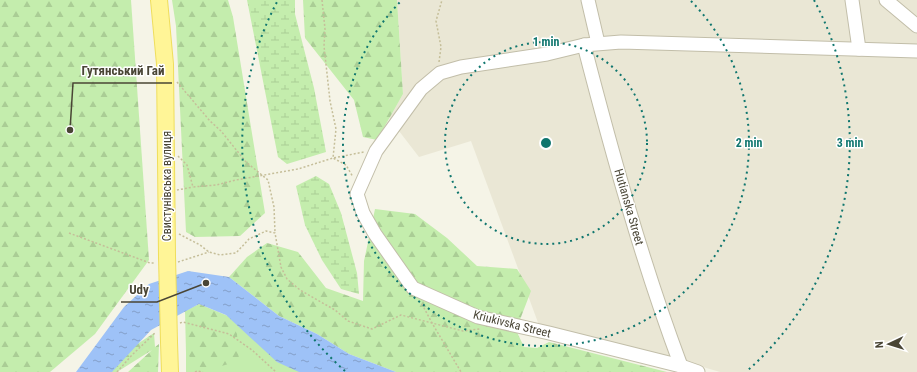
<svg xmlns="http://www.w3.org/2000/svg" width="917" height="372" viewBox="0 0 917 372" font-family="'Roboto Condensed',sans-serif">
<defs>
<pattern id="forest-firs" width="22" height="20" patternUnits="userSpaceOnUse"><rect width="22" height="20" fill="#c4edad"/><path d="M5 1l3.5 6h-7zM16 11l3.5 6h-7z" fill="#aacd95"/></pattern>
<pattern id="wetland-marsh" width="20" height="14" patternUnits="userSpaceOnUse"><rect width="20" height="14" fill="#c4edad"/><path d="M1 5h8M5 5V1M11 12h8M15 12V8" fill="none" stroke="#aacd95"/></pattern>
<pattern id="water-ripples" width="26" height="14" patternUnits="userSpaceOnUse"><rect width="26" height="14" fill="#9ec2f7"/><path d="M2 4q2-2 4 0t4 0M15 11q2-2 4 0t4 0" fill="none" stroke="#839fc9"/></pattern>
</defs>
<rect width="100%" height="100%" fill="#f5f4e7"/>
<!-- residential -->
<path fill="#eae7d5" d="M397 0H917V372H720L669 357 540 328 471 141 419 157 389 118 403 94Z"/>
<!-- grass -->
<path fill="#c4edad" d="M228 316 300 372H186V353Z"/>
<!-- forest -->
<g fill="url(#forest-firs)">
<path d="M0 0H131L149 260 95 334 50 372H0Z"/>
<path d="M172 0H228L233 17 265 213 240 236 195 237 186 232 176 26Z"/>
<path d="M303 0H397L403 94 377 140 363 137 354 100 305 38Z"/>
<path d="M375 209 415 214 447 238 477 266 517 269 531 291 516 330 524 347 537 348 549 342 667 372H396L349 354 317 334 279 316 229 277 247 257 267 243 298 252 326 288 363 301 364 261Z"/>
<path d="M199 304 228 316 237 334 239 361 204 371 186 353 185 311Z"/>
<path d="M154 333 155 347 159 344 158 372H128L152 350 117 372H95Z"/>
</g>
<!-- wetland -->
<g fill="url(#wetland-marsh)">
<path d="M247 0H295V14L314 88 326 152 287 164 278 157Z"/>
<path d="M316 176 329 184 341 213 357 273 359 294 341 289 322 260 305 225 296 186Z"/>
</g>
<!-- water -->
<path fill="url(#water-ripples)" d="M188 271 229 277 279 316 317 334 349 354 396 372H299L277 362 226 315 199 304 151 330 112 372H76L124 307 149 284Z"/>
<g fill="none" stroke-linecap="round" stroke-linejoin="round">
<defs>
<g id="minor">
<path d="M588 0 598 43"/>
<path d="M852 0 859 49"/>
<path d="M886 0 917 26"/>
<path d="M584 45C612 153 642 262 681 366"/>
<path d="M698 372 681 366 549 333 478 317 413 288 375 234 363 213 357 194 376 151 421 89 440 73 461 67 547 54 584 45 621 42 917 51"/>
</g>
<g id="major">
<path d="M159 0 165 64 167 256"/>
<path d="M169 342 170 372"/>
</g>
</defs>
<!-- minor casing -->
<use href="#minor" stroke="#c2bea9" stroke-width="15"/>
<!-- major casing -->
<use href="#major" stroke="#efde5c" stroke-width="18"/>
<!-- path -->
<g stroke="#c5be99" stroke-width="1.5" stroke-dasharray="2 2" stroke-linecap="butt">
<path d="M322 0 325 29 324 46 330 101 336 129 333 158 346 165 353 177"/>
<path d="M439 62 441 47 436 21 442 0"/>
<path d="M177 82 210 121 221 131 246 162 268 180 274 207 275 233"/>
<path d="M178 156 187 165 193 187 216 185 236 180 298 169 333 158 364 152"/>
<path d="M177 190 193 187"/>
<path d="M69 233 150 263H155"/>
<path d="M179 234 200 245 209 252 220 255 236 253 249 239 266 231 275 233 281 267 287 279 300 290 335 310 348 321 372 329 401 315 463 331 480 329"/>
<path d="M178 262 209 252"/>
<path d="M422 304 432 323 461 372"/>
<path d="M180 323 183 322 229 334 252 350 276 372"/>
<path d="M117 372 132 355 156 332"/>
<path d="M195 372 197 371 203 372"/>
</g>
<!-- minor -->
<use href="#minor" stroke="#fff" stroke-width="13"/>
<!-- major -->
<use href="#major" stroke="#fff597" stroke-width="16"/>
<defs>
<path id="major-bridge" d="M167 256 169 342"/>
</defs>
<!-- major-bridge casing -->
<use href="#major-bridge" stroke="#efde5c" stroke-width="18" stroke-linecap="butt"/>
<!-- major-bridge -->
<use href="#major-bridge" stroke="#fff597" stroke-width="16"/>
</g>
<!-- distance rings -->
<g fill="none" stroke="#0f766e" stroke-width="2" stroke-dasharray="2 4">
<circle cx="546" cy="143" r="101"/>
<path d="M691 1A203 203 0 1 1 401 1"/>
<path d="M345 371A304 304 0 0 1 278 0M814 0A304 304 0 0 1 747 371"/>
</g>
<g text-anchor="middle" stroke-width="3" stroke-linejoin="round" paint-order="stroke">
<!-- street labels -->
<g font-size="12" fill="#494535" stroke="#fff">
<text transform="translate(167 186) rotate(-90)" y="4">Свистунівська вулиця</text>
<text transform="translate(629 207) rotate(74)" y="4">Hutianska Street</text>
<text transform="translate(512 324) rotate(14)" y="4">Kriukivska Street</text>
</g>
</g>
<circle cx="546" cy="143" r="6" fill="#0f766e" stroke="#fff" stroke-width="2"/>
<g font-size="12" text-anchor="middle" font-weight="bold" fill="#0f766e" stroke="#fff" stroke-width="3" stroke-linejoin="round" paint-order="stroke">
<text x="546" y="46">1 min</text>
<text x="749" y="147">2 min</text>
<text x="850" y="147">3 min</text>
</g>
<!-- callouts -->
<path fill="none" stroke="#494535" stroke-width="1.5" d="M70 130L73 83H172M206 283L157 302H121"/>
<g fill="#494535" stroke="#fff" stroke-width="1.5">
<circle cx="70" cy="130" r="4"/>
<circle cx="206" cy="283" r="4"/>
</g>
<g font-size="13" text-anchor="middle" font-weight="bold" fill="#494535" stroke="#fff" stroke-width="3" stroke-linejoin="round" paint-order="stroke">
<text x="123" y="75">Гутянський Гай</text>
<text x="139" y="294">Udy</text>
</g>
<!-- north arrow -->
<g transform="translate(889 344) rotate(266)" stroke="#ffffff" stroke-width="3" paint-order="stroke">
<path d="M0-3L7 15L0 10L-7 15Z" fill="#494535"/>
<text y="-6" font-size="11" font-weight="bold" text-anchor="middle" fill="#494535">N</text>
</g>
</svg>
